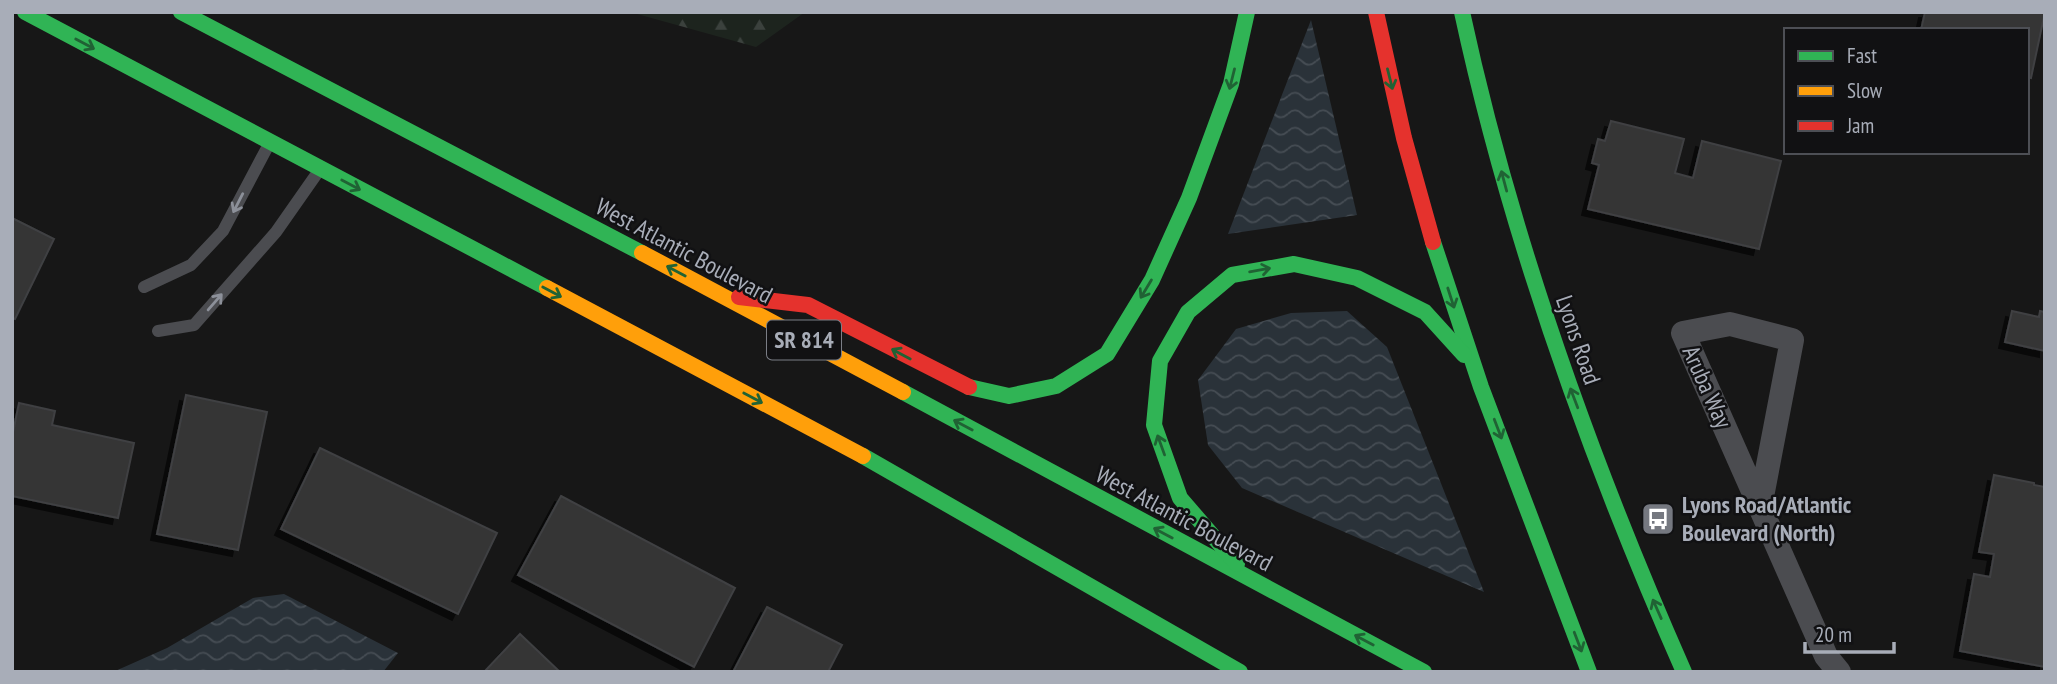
<svg xmlns="http://www.w3.org/2000/svg" width="2057" height="684" viewBox="0 0 2057 684" font-family="'PT Sans Narrow',sans-serif">
<defs>
<pattern id="forest-firs" width="22" height="20" patternUnits="userSpaceOnUse" patternTransform="scale(1.75)"><rect width="22" height="20" fill="#1d241e"/><path d="M5 1l3.5 6h-7zM16 11l3.5 6h-7z" fill="#3b413d"/></pattern>
<pattern id="water-waves" width="16" height="10" patternUnits="userSpaceOnUse" patternTransform="scale(1.75)"><rect width="16" height="10" fill="#2a3239"/><path d="M0 5q4-4 8 0t8 0" fill="none" stroke="#464d54"/></pattern>
<filter id="shadow"><feDropShadow dx="-6" dy="6" stdDeviation="0" flood-color="#0009"/></filter>
</defs>
<rect width="100%" height="100%" fill="#171717"/>
<!-- forest -->
<path fill="url(#forest-firs)" d="M630 12H805L756 47Z"/>
<!-- water -->
<g fill="url(#water-waves)">
<path d="M1311 20 1357 215 1228 234Z"/>
<path d="M1347 311 1387 347 1484 592 1242 488 1208 445 1198 380 1236 329 1291 313Z"/>
<path d="M284 594 398 653 383 672H113L167 648 253 598Z"/>
</g>
<!-- building -->
<g fill="#353536" stroke="#3f4043" stroke-width="2" filter="url(#shadow)">
<path d="M1925 12H2045L2031 78 2027 77V30H1921Z"/>
<path d="M1611 121 1684 139 1675 173 1693 178 1702 141 1781 161 1759 249 1588 209 1599 165 1592 163 1598 139 1605 141Z"/>
<path d="M12 218 54 239 15 319 12 318Z"/>
<path d="M2012 311 2039 317 2040 311 2045 312V351L2005 342Z"/>
<path d="M186 395 267 412 238 550 157 534Z"/>
<path d="M19 403 55 411 52 425 134 443 118 518 12 496V437Z"/>
<path d="M320 448 497 533 458 614 281 529Z"/>
<path d="M1994 475 2034 483V485L2045 487V667L1960 651 1974 574 1990 577 1994 554 1979 552Z"/>
<path d="M561 496 735 588 694 667 518 575Z"/>
<path d="M767 607 842 645 828 672H733Z"/>
<path d="M520 634 560 672H484Z"/>
</g>
<g fill="none" stroke-linecap="round" stroke-linejoin="round">
<!-- lane -->
<g stroke="#4b4c50" stroke-width="12">
<path d="M144 287 191 265 223 231 268 146"/>
<path d="M158 331 194 325 276 232 318 172"/>
</g>
<!-- street -->
<path stroke="#4b4c50" stroke-width="24" d="M1760 507 1792 340 1730 324 1683 333 1826 656 1839 672"/>
<!-- fast -->
<g stroke="#30b455" stroke-width="16">
<path d="M25 12 547 288"/>
<path d="M181 12 642 253"/>
<path d="M1462 12C1511 239 1590 459 1684 672"/>
<path d="M1433 242 1481 387 1589 672"/>
<path d="M969 387 1009 396 1056 386 1107 354 1152 280 1189 198 1231 84 1247 12"/>
<path d="M903 392 1424 672"/>
<path d="M863 456 1240 672"/>
<path d="M1237 564 1180 498 1154 425 1160 361 1188 312 1232 275 1294 264 1357 278 1425 312 1464 355"/>
</g>
<!-- slow -->
<g stroke="#ff9f0a" stroke-width="16">
<path d="M642 253 903 392"/>
<path d="M547 288 863 456"/>
</g>
<!-- jam -->
<g stroke="#e5322d" stroke-width="16">
<path d="M1376 12 1404 138 1433 242"/>
<path d="M739 297 808 305 969 387"/>
</g>
</g>
<!-- one-way arrows -->
<defs><path id="oneway-shaft" d="M-6 0H5M1.5-3L5.5 0L1.5 3" fill="none" stroke-width="1.6" stroke-linecap="round" stroke-linejoin="round" transform="scale(1.75)"/></defs>
<g stroke="#206234">
<use href="#oneway-shaft" transform="translate(85 44) rotate(28)"/>
<use href="#oneway-shaft" transform="translate(1232 79) rotate(104)"/>
<use href="#oneway-shaft" transform="translate(1390 79) rotate(76)"/>
<use href="#oneway-shaft" transform="translate(1504 181) rotate(-105)"/>
<use href="#oneway-shaft" transform="translate(351 185) rotate(28)"/>
<use href="#oneway-shaft" transform="translate(1260 270) rotate(-10)"/>
<use href="#oneway-shaft" transform="translate(676 271) rotate(-152)"/>
<use href="#oneway-shaft" transform="translate(1146 289) rotate(121)"/>
<use href="#oneway-shaft" transform="translate(552 292) rotate(28)"/>
<use href="#oneway-shaft" transform="translate(1451 298) rotate(72)"/>
<use href="#oneway-shaft" transform="translate(901 354) rotate(-152)"/>
<use href="#oneway-shaft" transform="translate(753 398) rotate(28)"/>
<use href="#oneway-shaft" transform="translate(1574 398) rotate(-111)"/>
<use href="#oneway-shaft" transform="translate(963 425) rotate(-152)"/>
<use href="#oneway-shaft" transform="translate(1498 429) rotate(69)"/>
<use href="#oneway-shaft" transform="translate(1161 445) rotate(-110)"/>
<use href="#oneway-shaft" transform="translate(1163 533) rotate(-152)"/>
<use href="#oneway-shaft" transform="translate(1657 609) rotate(-114)"/>
<use href="#oneway-shaft" transform="translate(1364 640) rotate(-152)"/>
<use href="#oneway-shaft" transform="translate(1578 642) rotate(69)"/>
</g>
<g stroke="#8c9099">
<use href="#oneway-shaft" transform="translate(238 203) rotate(117)"/>
<use href="#oneway-shaft" transform="translate(215 302) rotate(-49)"/>
</g>
<!-- icons -->
<defs>
<symbol id="bus-square" viewBox="-11 -11 22 22"><rect x="-9" y="-9" width="18" height="18" rx="4" fill="#757880" stroke="#111113"/><path d="M-5-6H5V4H4V6H2V4H-2V6H-4V4H-5ZM-3.5-4V0h7V-4ZM-3.5 1.2v1.5H-2V1.2ZM2 1.2v1.5H3.5V1.2Z" fill="#fff"/></symbol>
</defs>
<g fill-rule="evenodd">
<use href="#bus-square" x="1639" y="500" width="38" height="38"/>
</g>
<g text-anchor="middle" stroke-width="5" stroke-linejoin="round" paint-order="stroke">
<!-- shield labels -->
<rect fill="#111113" stroke="#7b7e86" stroke-width="2" x="767" y="320.5" width="74" height="39" rx="5"/>
<g font-size="23" font-weight="bold" fill="#a8adb8">
<text x="804" y="348">SR 814</text>
</g>
<!-- street labels -->
<g font-size="24" fill="#a8adb8" stroke="#111113">
<text transform="translate(684 251) rotate(28)" y="8">West Atlantic Boulevard</text>
<text transform="translate(1578 340) rotate(71)" y="8">Lyons Road</text>
<text transform="translate(1707 387) rotate(66)" y="8">Aruba Way</text>
<text transform="translate(1184 519) rotate(28)" y="8">West Atlantic Boulevard</text>
</g>
<!-- poi labels -->
<g font-size="24" font-weight="bold" fill="#a8adb8" stroke="#111113" text-anchor="start">
<text x="1682" y="513">Lyons Road/Atlantic<tspan x="1682" dy="28">Boulevard (North)</tspan></text>
</g>
</g>
<!-- border -->
<rect width="2057" height="684" fill="none" stroke="#a8adb8" stroke-width="28"/>
<!-- legend -->
<rect x="1784" y="28" width="245" height="126" fill="#111113" stroke="#4d4f55" stroke-width="2"/>
<rect x="1798" y="51" width="35" height="10" fill="#30b455" stroke="#4d4f55" stroke-width="2"/>
<text x="1847" y="63" font-size="21" fill="#a8adb8">Fast</text>
<rect x="1798" y="86" width="35" height="10" fill="#ff9f0a" stroke="#4d4f55" stroke-width="2"/>
<text x="1847" y="98" font-size="21" fill="#a8adb8">Slow</text>
<rect x="1798" y="121" width="35" height="10" fill="#e5322d" stroke="#4d4f55" stroke-width="2"/>
<text x="1847" y="133" font-size="21" fill="#a8adb8">Jam</text>
<!-- scale -->
<path d="M1805 642v10h89v-10" fill="none" stroke="#a8adb8" stroke-width="3.5"/>
<text x="1815" y="642" font-size="21" fill="#a8adb8" stroke="#111113" stroke-width="5" paint-order="stroke">20 m</text>
</svg>
